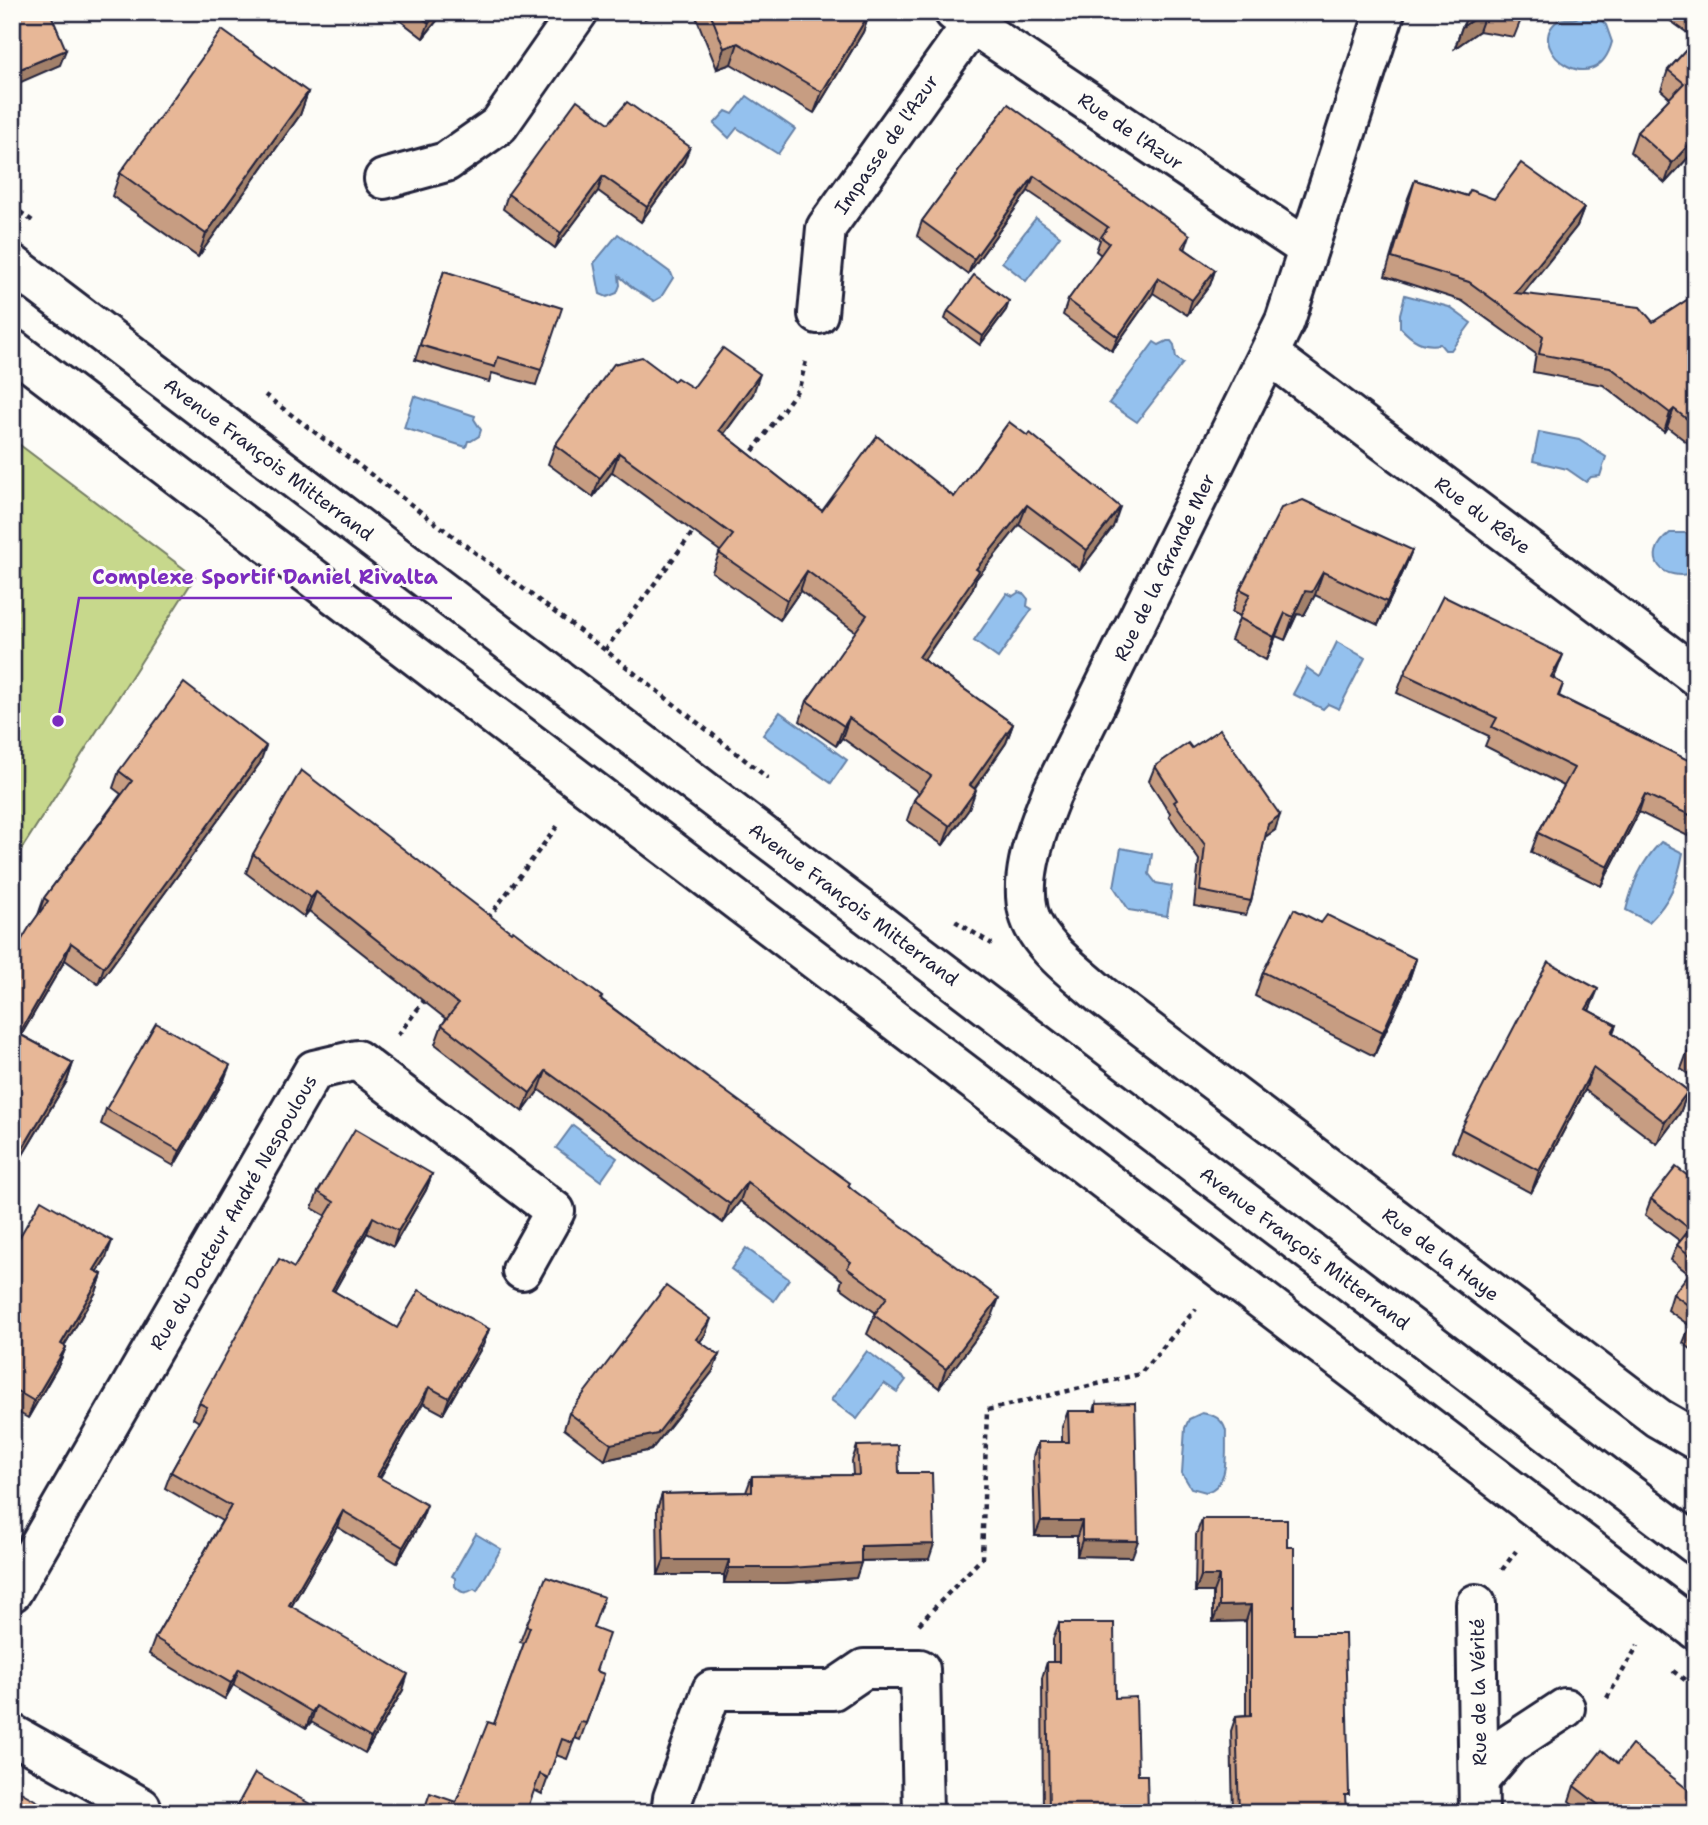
<svg xmlns="http://www.w3.org/2000/svg" width="1708" height="1825" viewBox="0 0 1708 1825" font-family="'Shantell Sans',sans-serif">
<rect width="100%" height="100%" fill="#fdfcf7"/>
<filter id="ink" filterUnits="userSpaceOnUse"><feTurbulence type="fractalNoise" baseFrequency=".0143" numOctaves="2"/><feDisplacementMap in="SourceGraphic" scale="14" xChannelSelector="R" yChannelSelector="G"/><feConvolveMatrix kernelMatrix="1 2 1 2 8 2 1 2 1" color-interpolation-filters="sRGB"/></filter>
<g filter="url(#ink)">
<!-- green -->
<path fill="#c7d88c" stroke="#747d64" stroke-width="2" d="M12 439 195 577 12 864Z"/>
<!-- water -->
<g fill="#94c1ee" stroke="#6681a6" stroke-width="2">
<path d="M1585 12H1594L1606 25 1612 42C1596 102 1526 51 1555 23 1562 16 1568 21 1576 18 1579 17 1582 14 1585 12Z"/>
<path d="M747 96 795 129 778 154 737 128 729 138 714 124 726 111 733 114Z"/>
<path d="M1036 218 1060 236 1026 281 1002 262Z"/>
<path d="M618 234 671 273 673 278 661 297 654 301 633 288 619 276 620 285 617 293 607 297 600 294 594 263Z"/>
<path d="M1405 295 1449 307 1471 323 1451 350H1445L1440 344C1422 347 1412 340 1400 327V314Z"/>
<path d="M1167 341H1171L1174 345 1176 358 1183 363 1137 422 1109 403 1154 342 1159 345Z"/>
<path d="M414 396 475 416 474 419 481 430 479 436 471 441H468L466 447 404 428Z"/>
<path d="M1539 432 1579 440 1606 457 1600 476 1591 477 1586 482 1567 469 1533 461Z"/>
<path d="M1670 533H1686L1696 538V572C1663 584 1639 557 1670 533Z"/>
<path d="M1019 592 1024 594 1028 599 1027 606 1032 609 998 658 974 641 1007 593 1013 596Z"/>
<path d="M1337 642 1365 658 1339 709 1328 704 1323 709 1293 694 1307 668 1320 677Z"/>
<path d="M780 712 847 760 831 783 763 735Z"/>
<path d="M1661 842 1683 853C1677 883 1671 900 1649 922L1626 910C1633 883 1641 862 1661 842Z"/>
<path d="M1121 848 1152 854 1149 874 1156 883 1172 886 1167 916 1129 910 1114 887Z"/>
<path d="M573 1125 617 1158 601 1181 556 1148Z"/>
<path d="M746 1248 789 1279 774 1301 731 1269Z"/>
<path d="M867 1351 906 1380 897 1392 884 1383 857 1419 831 1400Z"/>
<path d="M1202 1413C1214 1415 1222 1418 1226 1431 1225 1452 1231 1485 1206 1492L1191 1488 1182 1473 1185 1428 1189 1419Z"/>
<path d="M476 1534 501 1549 477 1591 474 1589C465 1594 462 1594 455 1586V1578L452 1576Z"/>
</g>
<g fill="none" stroke-linecap="round" stroke-linejoin="round">
<defs>
<g id="street">
<path d="M954 12 1308 249"/>
<path d="M1385 12 1285 321 1051 795C1036 832 1012 892 1036 930 1052 956 1079 975 1101 995L1658 1418 1696 1440"/>
<path d="M384 179 446 162 499 125 578 12"/>
<path d="M818 314 826 228 972 24"/>
<path d="M1270 355 1696 676"/>
<path d="M12 1592 314 1070 357 1060 555 1211 522 1270"/>
<path d="M1476 1604 1479 1813"/>
<path d="M12 1734 141 1807"/>
<path d="M1479 1780 1510 1744 1565 1708"/>
<path d="M671 1813 673 1798 712 1690H833L864 1669H920L923 1813"/>
</g>
<g id="secondary">
<path d="M12 264 1696 1545"/>
<path d="M12 349 1696 1630"/>
</g>
</defs>
<!-- street casing -->
<use href="#street" stroke="#22223b" stroke-width="44"/>
<!-- secondary casing -->
<use href="#secondary" stroke="#22223b" stroke-width="44"/>
<!-- path -->
<g stroke="#22223b" stroke-width="4.5" stroke-dasharray="5 5" stroke-linecap="butt">
<path d="M12 206 34 222"/>
<path d="M265 395 605 650 768 778"/>
<path d="M747 459 799 388 807 357"/>
<path d="M605 650 696 528"/>
<path d="M488 918 559 824"/>
<path d="M955 921 992 944"/>
<path d="M398 1035 427 997"/>
<path d="M1502 1570 1516 1551"/>
<path d="M919 1624 982 1558 987 1410 1140 1374 1196 1309"/>
<path d="M1673 1671 1696 1688"/>
<path d="M1607 1698 1638 1645"/>
</g>
<!-- street -->
<use href="#street" stroke="#fdfcf7" stroke-width="38"/>
<!-- secondary -->
<use href="#secondary" stroke="#fdfcf7" stroke-width="38"/>
</g>
<!-- wall -->
<g fill="#c79d82" stroke="#22223b" stroke-width="2">
<path d="M389 12H444L423 38Z"/>
<path d="M694 12H870L863 32 814 113 731 64 717 69Z"/>
<path d="M1470 12H1521L1522 17 1514 37 1479 31 1455 48 1462 27Z"/>
<path d="M1658 12H1696V39Z"/>
<path d="M1696 39V149L1665 183 1630 152 1637 132 1670 98 1661 90 1668 70Z"/>
<path d="M308 92 300 115 198 257 112 196 120 173Z"/>
<path d="M1008 104 1185 249 1215 270 1210 285 1187 315 1153 293 1112 351 1063 315 1068 300 1101 255 1096 251 1100 240 1028 191 968 274 917 236 922 221Z"/>
<path d="M609 123 684 162 641 222 598 191 555 248 503 209 508 194Z"/>
<path d="M1415 180 1467 196 1584 208 1577 226 1523 294 1653 322 1696 294V449L1667 427 1664 432 1603 385 1533 372 1536 354 1462 301 1385 276 1408 198Z"/>
<path d="M444 271 541 370 536 385 492 373 489 382 415 360Z"/>
<path d="M1009 301 1006 310 980 345 945 319 948 311Z"/>
<path d="M674 381 693 388 753 394 724 434 822 511 954 497 1009 422 1113 527 1080 570 1019 525 976 579 972 590 924 660 1013 724 1006 743 975 789 969 809 943 845 907 820 914 800 919 793 842 738 836 746 800 721 807 701 856 632 800 591 780 620 712 572 720 551 612 472 593 497 548 464 555 445Z"/>
<path d="M1412 550 1403 572 1378 625 1315 595 1304 615 1297 614 1285 640 1276 636 1266 660 1231 640 1240 616 1232 612 1240 589Z"/>
<path d="M1556 673 1553 679 1563 684 1559 696 1696 764V840L1639 812 1601 886 1531 852 1538 833 1564 786 1485 746 1489 736 1397 693 1404 674Z"/>
<path d="M1192 748 1275 830 1265 837 1251 901 1246 915 1194 906 1199 860 1169 816 1170 813 1149 781 1155 766Z"/>
<path d="M260 763 98 984 65 960 21 1035 73 1063 67 1081 12 1173V956L38 915 44 898 121 794 113 788 119 771Z"/>
<path d="M253 854 511 932 602 997 601 999 849 1186 992 1317 939 1388 867 1334 876 1313 840 1287 842 1280 740 1201 723 1223 539 1090 523 1112 435 1044 442 1025 446 1019 309 911 304 917 246 873Z"/>
<path d="M1321 923 1416 959 1408 983 1374 1056 1255 996 1263 972Z"/>
<path d="M1589 1011 1616 1025 1613 1033 1688 1091 1680 1113 1657 1144 1585 1090 1531 1193 1452 1151 1461 1129Z"/>
<path d="M1696 1038V1080L1681 1069 1689 1048Z"/>
<path d="M224 1080 174 1166 101 1124 106 1109Z"/>
<path d="M432 1174 426 1190 393 1247 367 1233 334 1291 397 1328 489 1329 483 1345 443 1414 423 1403 380 1478 421 1521 397 1563 337 1527 291 1607 403 1690 365 1753 311 1722 306 1728 233 1685 225 1699 149 1654 155 1638 222 1521 165 1488 171 1472 199 1422 193 1418 199 1403 294 1268 326 1216 312 1208 318 1192Z"/>
<path d="M1696 1182V1353L1683 1343 1690 1326 1668 1310 1673 1294 1689 1274 1671 1260 1677 1245 1680 1241 1645 1215 1651 1199Z"/>
<path d="M12 1250 106 1258 97 1272 102 1274 96 1292 64 1346 66 1347 59 1364 28 1418 12 1409Z"/>
<path d="M705 1335 700 1341 713 1371 651 1450 605 1460 564 1429 569 1413Z"/>
<path d="M1096 1404 1132 1557 1077 1556V1536H1035L1033 1457 1038 1442H1062V1427L1068 1411H1094Z"/>
<path d="M857 1446 899 1473 929 1559 861 1561 856 1578 785 1583H724V1575H658L657 1509 662 1494 746 1492 752 1476 853 1475 852 1461Z"/>
<path d="M1202 1519 1287 1547 1294 1634 1346 1805V1813H1233L1231 1731 1236 1716 1246 1715V1621L1213 1622V1592H1195L1196 1535Z"/>
<path d="M1059 1623 1115 1698 1148 1813H1043L1042 1678 1047 1662H1053V1639Z"/>
<path d="M526 1626 593 1628 596 1671 604 1674 580 1740 575 1738 567 1759 556 1755 542 1794 534 1790 456 1802 494 1724 524 1643 520 1642Z"/>
<path d="M1618 1763 1696 1813H1584L1569 1801 1574 1786Z"/>
</g>
<!-- shaded-wall -->
<g fill="#a2806a" stroke="#22223b" stroke-width="2">
<path d="M437 12H444L423 38 429 23Z"/>
<path d="M647 12H664L645 19Z"/>
<path d="M870 12 863 32 814 113 822 92Z"/>
<path d="M1484 12H1486L1479 31 1455 48 1462 27Z"/>
<path d="M738 43 731 64 717 69 724 48Z"/>
<path d="M66 50 60 65 12 86 13 72Z"/>
<path d="M308 92 300 115 198 257 206 234Z"/>
<path d="M1696 137V149L1665 183 1672 163Z"/>
<path d="M690 147 684 162 641 222 647 207Z"/>
<path d="M603 176 598 191 555 248 561 233Z"/>
<path d="M1034 176 1028 191 968 274 974 259Z"/>
<path d="M1584 208 1577 226 1509 311 1515 293Z"/>
<path d="M1190 235 1185 250 1182 247Z"/>
<path d="M1215 270 1210 285 1187 315 1192 300Z"/>
<path d="M1158 278 1153 293 1112 351 1118 337Z"/>
<path d="M1009 301 1006 310 980 345 983 336Z"/>
<path d="M760 374 753 394 712 450 719 430Z"/>
<path d="M1674 409 1667 427 1664 432 1670 413Z"/>
<path d="M619 453 612 472 593 497 600 478Z"/>
<path d="M1027 505 1019 525 976 579 972 590 912 677 919 657 976 569Z"/>
<path d="M1120 507 1113 527 1080 570 1087 550Z"/>
<path d="M1412 550 1403 572 1378 625 1387 602Z"/>
<path d="M807 571 800 591 780 620 787 600Z"/>
<path d="M1323 572 1315 595 1304 615 1297 614 1285 640 1293 617 1305 591Z"/>
<path d="M1285 613 1276 636 1266 660 1274 637Z"/>
<path d="M1563 655 1556 673 1545 696 1551 677Z"/>
<path d="M849 718 842 738 836 746 844 726Z"/>
<path d="M1013 724 1006 743 963 805 970 785Z"/>
<path d="M266 746 260 763 98 984 104 967Z"/>
<path d="M976 790 969 809 943 845 950 826Z"/>
<path d="M1645 794 1639 812 1601 886 1608 867Z"/>
<path d="M1280 815 1275 830 1262 839 1268 824Z"/>
<path d="M316 892 309 911 304 917 311 898Z"/>
<path d="M71 943 65 960 12 1051 19 1034Z"/>
<path d="M1416 959 1408 983 1374 1056 1383 1032Z"/>
<path d="M1598 989 1589 1011 1586 1009Z"/>
<path d="M73 1063 67 1081 12 1173 17 1158Z"/>
<path d="M230 1065 224 1080 174 1166 180 1151Z"/>
<path d="M1593 1068 1585 1090 1531 1193 1539 1171Z"/>
<path d="M546 1071 539 1090 523 1112 530 1093Z"/>
<path d="M1688 1091 1680 1113 1657 1144 1665 1122Z"/>
<path d="M432 1174 426 1190 393 1247 398 1231Z"/>
<path d="M747 1182 740 1201 723 1223 730 1204Z"/>
<path d="M373 1217 367 1233 326 1306 332 1290Z"/>
<path d="M112 1241 106 1258 88 1287 94 1270Z"/>
<path d="M102 1274 96 1292 55 1361 61 1344Z"/>
<path d="M999 1298 992 1317 939 1388 946 1369Z"/>
<path d="M711 1319 705 1335 690 1355 696 1339Z"/>
<path d="M489 1329 483 1345 443 1414 449 1398Z"/>
<path d="M66 1347 59 1364 28 1418 34 1401Z"/>
<path d="M719 1355 713 1371 651 1450 605 1460 611 1444Z"/>
<path d="M429 1387 423 1403 371 1492 377 1476Z"/>
<path d="M427 1505 421 1521 397 1563 403 1547Z"/>
<path d="M343 1511 337 1527 283 1621 289 1605Z"/>
<path d="M1041 1521H1082L1077 1536H1035Z"/>
<path d="M1082 1540 1138 1541 1132 1557 1077 1556Z"/>
<path d="M934 1544 929 1559 856 1561 861 1546Z"/>
<path d="M664 1560H729L724 1575H658Z"/>
<path d="M861 1563 856 1578 785 1583H724L729 1568Z"/>
<path d="M1201 1576H1219L1213 1592H1195Z"/>
<path d="M1251 1605 1246 1621 1213 1622 1219 1606Z"/>
<path d="M239 1669 233 1685 225 1699 231 1683Z"/>
<path d="M408 1674 403 1690 365 1753 371 1738Z"/>
<path d="M316 1706 311 1722 306 1728 312 1712Z"/>
</g>
<!-- building -->
<g fill="#e7b797" stroke="#22223b" stroke-width="2">
<path d="M12 12H50L66 50 13 72Z"/>
<path d="M414 12H437L429 23Z"/>
<path d="M710 12H870L822 92 738 43 724 48Z"/>
<path d="M1470 12H1484L1462 27Z"/>
<path d="M1496 12H1521L1522 17Z"/>
<path d="M222 30 308 92 206 234 120 173Z"/>
<path d="M1696 39V137L1672 163 1637 132 1684 83 1668 70Z"/>
<path d="M577 100 609 123 627 102 690 147 647 207 603 176 561 233 508 194Z"/>
<path d="M1008 104 1190 235 1182 247 1215 270 1192 300 1158 278 1118 337 1068 300 1109 243 1101 237 1108 227 1034 176 974 259 922 221Z"/>
<path d="M1521 163 1584 208 1515 293 1640 307 1653 322 1696 294V347L1693 350 1696 352V426L1674 409 1670 413 1610 367 1539 354 1543 336 1469 282 1392 258 1415 180 1467 196 1470 190 1494 199Z"/>
<path d="M444 271 562 308 541 370 498 357 495 367 420 345Z"/>
<path d="M974 275 1009 301 983 336 948 311Z"/>
<path d="M723 348 760 374 719 430 822 511 877 436 954 497 1009 422 1028 436 1030 433 1120 507 1087 550 1027 505 976 569 979 571 919 657 1013 724 970 785 976 790 950 826 914 800 931 776 849 718 844 726 807 701 867 615 807 571 787 600 719 553 733 535 619 453 600 478 555 445 614 364 642 357 674 381 677 378 693 388Z"/>
<path d="M1303 500 1412 550 1387 602 1323 572 1312 592 1305 591 1293 617 1285 613 1274 637 1239 618 1250 594 1240 589 1281 508Z"/>
<path d="M1443 596 1563 655 1551 677 1563 684 1558 696 1696 764V818L1645 794 1608 867 1538 833 1574 768 1492 727 1497 718 1404 674Z"/>
<path d="M184 683 266 746 104 967 71 943 19 1034 73 1063 17 1158 12 1155V956L30 926 48 901 44 898 132 781 119 771Z"/>
<path d="M1220 729 1280 815 1268 824 1251 901 1200 891 1205 845 1174 802 1177 800 1155 766 1188 743 1192 748Z"/>
<path d="M301 770 511 932 513 930 557 963 602 997 600 999 850 1183 848 1186 999 1298 946 1369 874 1315 887 1297 847 1268 851 1262 747 1182 730 1204 546 1071 530 1093 442 1025 458 1004 316 892 311 898 253 854Z"/>
<path d="M1294 909 1321 923 1327 915 1416 959 1383 1032 1263 972Z"/>
<path d="M1548 962 1598 989 1586 1009 1616 1025 1612 1032 1688 1091 1665 1122 1593 1068 1539 1171 1461 1129Z"/>
<path d="M156 1023 230 1065 180 1151 106 1109Z"/>
<path d="M1696 1038V1053L1689 1048Z"/>
<path d="M355 1129 432 1174 398 1231 373 1217 332 1290 397 1328 419 1290 489 1329 449 1398 429 1387 377 1476 427 1505 403 1547 343 1511 289 1605 408 1674 371 1738 316 1706 312 1712 239 1669 231 1683 155 1638 231 1506 171 1472 207 1407 199 1403 279 1259 294 1268 334 1202 318 1192Z"/>
<path d="M1676 1167 1696 1182V1260L1677 1245 1690 1229 1651 1199Z"/>
<path d="M41 1200 112 1241 94 1270 102 1274 61 1344 66 1347 34 1401 12 1388V1250Z"/>
<path d="M1696 1265V1311L1673 1294Z"/>
<path d="M666 1286 711 1319 696 1339 719 1355 657 1434 611 1444 569 1413Z"/>
<path d="M1696 1319V1333L1689 1328Z"/>
<path d="M1135 1403 1138 1541 1082 1540V1521H1041L1038 1442H1069L1068 1411H1096V1404Z"/>
<path d="M898 1445 899 1473H932L934 1544 861 1546V1563L790 1568H729V1560H664L662 1494 752 1492V1476L859 1475 857 1446Z"/>
<path d="M1202 1519H1287V1547H1294V1634H1345L1349 1795H1345L1346 1813H1239L1236 1716 1251 1715V1605L1219 1606V1576H1201Z"/>
<path d="M546 1577 604 1597 593 1628 609 1634 596 1671 604 1674 586 1723 580 1722 573 1743 562 1739 548 1778 540 1774 526 1813H423L430 1793 456 1802 488 1722 494 1724 530 1627 526 1626Z"/>
<path d="M1059 1623H1114L1115 1698 1136 1697 1138 1775H1147L1148 1813H1049L1047 1662H1059Z"/>
<path d="M1632 1745 1696 1796V1813H1593L1600 1806 1574 1786 1602 1750 1618 1763Z"/>
<path d="M255 1773 326 1813H233Z"/>
<path d="M12 1787 49 1808 46 1813H12Z"/>
</g>
</g>
<g text-anchor="middle" stroke-width="6" stroke-linejoin="round" paint-order="stroke">
<!-- street labels -->
<g font-size="19" fill="#22223b" stroke="#fdfcf7">
<text transform="translate(1131 131) rotate(34)" y="7">Rue de l'Azur</text>
<text transform="translate(886 144) rotate(-55)" y="7">Impasse de l'Azur</text>
<text transform="translate(269 459) rotate(37)" y="7">Avenue François Mitterrand</text>
<text transform="translate(1483 515) rotate(37)" y="7">Rue du Rêve</text>
<text transform="translate(1164 567) rotate(-64)" y="7">Rue de la Grande Mer</text>
<text transform="translate(854 904) rotate(37)" y="7">Avenue François Mitterrand</text>
<text transform="translate(233 1212) rotate(-60)" y="7">Rue du Docteur André Nespoulous</text>
<text transform="translate(1305 1248) rotate(37)" y="7">Avenue François Mitterrand</text>
<text transform="translate(1441 1254) rotate(37)" y="7">Rue de la Haye</text>
<text transform="translate(1478 1692) rotate(-91)" y="7">Rue de la Vérité</text>
</g>
</g>
<!-- callouts -->
<path fill="none" stroke="#7b2cbf" stroke-width="2.5" d="M58 721L79 598H452"/>
<circle fill="#7b2cbf" stroke="#fdfcf7" stroke-width="2.5" cx="58" cy="721" r="7"/>
<g font-size="21" text-anchor="middle" font-weight="bold" fill="#7b2cbf" stroke="#fdfcf7" stroke-width="6" stroke-linejoin="round" paint-order="stroke">
<text x="265" y="584">Complexe Sportif Daniel Rivalta</text>
</g>
<!-- margin -->
<rect width="1708" height="1825" fill="none" stroke="#fdfcf7" stroke-width="42"/>
<rect x="21" y="21" width="1666" height="1783" fill="none" stroke="#22223b" stroke-width="2.5" filter="url(#ink)"/>
</svg>
